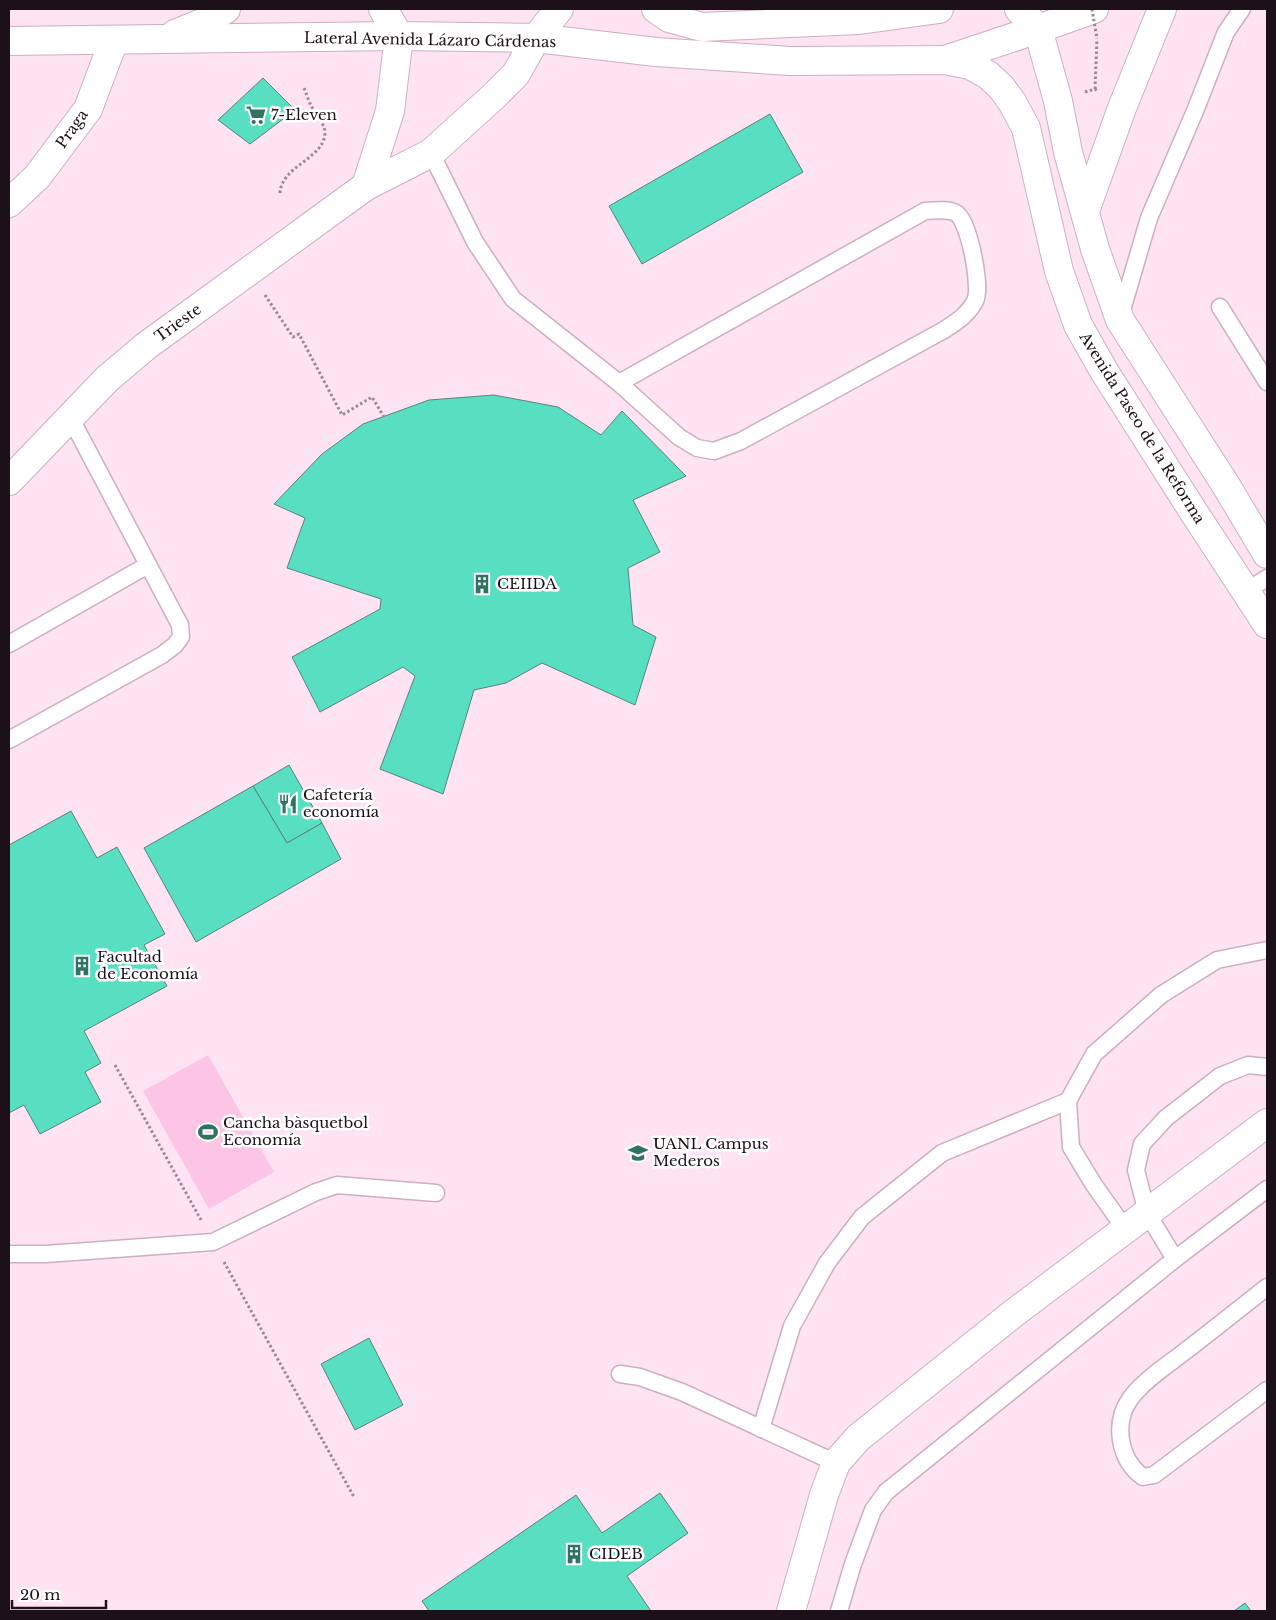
<svg xmlns="http://www.w3.org/2000/svg" width="1276" height="1620" viewBox="0 0 1276 1620" font-family="'Libre Baskerville',serif">
<rect width="100%" height="100%" fill="#fee3f3"/>
<!-- green -->
<path fill="#fcc5e6" d="M208 1055 274 1172 209 1209 143 1091Z"/>
<!-- building -->
<g fill="#58dec0" stroke="#5d8278">
<path d="M263 78 295 110 250 144 218 120Z"/>
<path d="M770 114 803 172 642 264 609 206Z"/>
<path d="M494 395 558 407 601 435 622 411 686 476 633 500 660 552 628 568 633 625 656 637 635 705 542 663 506 683 474 690 443 794 380 769 415 676 403 667 320 712 292 657 380 609 381 599 287 568 305 518 274 504 322 454 363 424 429 400Z"/>
<path d="M289 765 322 823 287 843 253 786Z"/>
<path d="M253 786 287 843 322 823 341 859 196 942 144 848Z"/>
<path d="M71 811 97 858 117 847 165 934 144 945 167 986 84 1031 101 1063 85 1072 101 1102 40 1134 24 1105 9 1113V845Z"/>
<path d="M369 1338 403 1405 355 1430 321 1364Z"/>
<path d="M660 1493 688 1533 627 1576 651 1611H429L422 1601 576 1495 602 1533Z"/>
<path d="M1245 1603 1251 1611H1234Z"/>
</g>
<g fill="none" stroke-linecap="round" stroke-linejoin="round">
<defs>
<g id="lane">
<path d="M431 153 475 242 513 299 619 383 679 437 697 448 714 451 741 441 944 330C956 322 968 315 975 301 982 288 969 220 956 213 947 208 935 211 925 211L619 383"/>
<path d="M1220 307 1267 382"/>
<path d="M1120 317 1149 218 1195 111 1226 32 1242 9"/>
<path d="M1246 591 1267 578"/>
<path d="M9 644 148 565"/>
<path d="M9 740 162 655 175 645 181 637 180 625 70 417"/>
<path d="M1126 1230 1094 1185 1071 1147 1068 1101 1094 1054 1161 995 1217 960 1267 950"/>
<path d="M9 1254H46L213 1242 316 1192 337 1185 436 1193"/>
<path d="M1175 1259 1147 1213 1136 1170 1142 1144 1166 1118 1220 1076 1248 1065 1267 1067"/>
<path d="M1267 1287C1238 1310 1209 1333 1179 1356 1164 1367 1141 1383 1130 1399 1113 1423 1119 1460 1143 1477L1154 1475 1267 1390"/>
<path d="M620 1374 640 1377 682 1392 836 1463"/>
<path d="M761 1429 792 1326 827 1263 862 1217 942 1153 1068 1101"/>
<path d="M839 1611 853 1564 873 1510 886 1492 1175 1259 1267 1189"/>
</g>
<g id="street">
<path d="M366 186 390 111 399 36"/>
<path d="M9 203 37 177 88 109 114 40"/>
<path d="M9 481 107 379 146 346 366 186 431 153 494 96 516 74 536 38"/>
<path d="M791 1611 824 1495 836 1463 858 1438 1014 1313 1267 1123"/>
</g>
<g id="secondary">
<path d="M383 9 399 36"/>
<path d="M656 9 669 18 702 27 859 20 939 9"/>
<path d="M1019 9 1038 29 1058 101 1068 152 1095 249 1120 320 1227 487 1267 554"/>
<path d="M175 34 207 21 226 9"/>
<path d="M536 38 559 9"/>
<path d="M9 41 399 36 536 38 656 52 790 61 945 60 970 65 988 75 1001 87 1012 102 1026 128 1059 271 1078 325 1104 371 1193 511 1267 624"/>
<path d="M1085 211 1122 108 1162 9"/>
</g>
<path id="highway" d="M945 60 1038 29 1094 9"/>
</defs>
<!-- lane casing -->
<use href="#lane" stroke="#ceaec1" stroke-width="19"/>
<!-- street casing -->
<use href="#street" stroke="#ceaec1" stroke-width="30"/>
<!-- secondary casing -->
<use href="#secondary" stroke="#ceaec1" stroke-width="30"/>
<!-- highway casing -->
<use href="#highway" stroke="#ceaec1" stroke-width="30"/>
<!-- path -->
<g stroke="#9d8995" stroke-width="3" stroke-dasharray="2.5 2.5" stroke-linecap="butt">
<path d="M1095 89 1097 39"/>
<path d="M1085 92 1095 89 1098 91"/>
<path d="M280 193C281 166 324 159 325 133 325 124 317 117 313 109 309 103 307 95 304 88"/>
<path d="M265 295 293 337 299 334 342 415 372 397 384 417"/>
<path d="M115 1065 201 1220"/>
<path d="M224 1262 354 1497"/>
</g>
<!-- lane -->
<use href="#lane" stroke="#fff" stroke-width="16"/>
<!-- street -->
<use href="#street" stroke="#fff" stroke-width="28"/>
<!-- secondary -->
<use href="#secondary" stroke="#fff" stroke-width="28"/>
<!-- highway -->
<use href="#highway" stroke="#fff" stroke-width="28"/>
<!-- path-bridge -->
<path stroke="#9d8995" stroke-width="3" stroke-dasharray="2.5 2.5" stroke-linecap="butt" d="M1092 9 1097 39"/>
</g>
<!-- icons -->
<defs>
<symbol id="supermarket-bare" viewBox="-9 -9 18 18"><path d="M-6-5.5h2.5l.6 2H6L4.5 2H-2.5L-4.4-4H-6ZM-1.5 3.2a1.3 1.3 0 1 0 .1 0ZM3 3.2a1.3 1.3 0 1 0 .1 0Z" fill="#317363" stroke="#fff" stroke-width="2.5" paint-order="stroke"/></symbol>
<symbol id="building-bare" viewBox="-9 -9 18 18"><path d="M-4-6H4V6H1V3H-1V6H-4ZM-2.5-4.3h1.7v1.8h-1.7ZM.8-4.3h1.7v1.8H.8ZM-2.5-1h1.7V.8h-1.7ZM.8-1h1.7V.8H.8Z" fill="#317363" stroke="#fff" stroke-width="2.5" paint-order="stroke"/></symbol>
<symbol id="restaurant-bare" viewBox="-9 -9 18 18"><path d="M-5-6h1v4h1v-4h1v4h1v-4h1v5L-1.5 .5V6h-2V.5L-5-1ZM5-6V6H3V1.5H1.5Q1.5-4 5-6Z" fill="#317363" stroke="#fff" stroke-width="2.5" paint-order="stroke"/></symbol>
<symbol id="stadium-bare" viewBox="-9 -9 18 18"><path d="M0-5a6.5 5 0 1 0 0 10a6.5 5 0 1 0 0-10ZM-3.5-1.8h7v3.6h-7Z" fill="#317363" stroke="#fff" stroke-width="2.5" paint-order="stroke"/></symbol>
<symbol id="university-bare" viewBox="-9 -9 18 18"><path d="M0-5L7-2L0 1L-7-2ZM-4 1L0 2.5L4 1V4Q0 6-4 4Z" fill="#317363" stroke="#fff" stroke-width="2.5" paint-order="stroke"/></symbol>
</defs>
<g fill-rule="evenodd">
<use href="#supermarket-bare" x="242" y="101" width="28" height="28"/>
<use href="#building-bare" x="468" y="570" width="28" height="28"/>
<use href="#restaurant-bare" x="274" y="790" width="28" height="28"/>
<use href="#building-bare" x="68" y="952" width="28" height="28"/>
<use href="#stadium-bare" x="194" y="1118" width="28" height="28"/>
<use href="#university-bare" x="624" y="1139" width="28" height="28"/>
<use href="#building-bare" x="560" y="1540" width="28" height="28"/>
</g>
<g text-anchor="middle" stroke-width="5" stroke-linejoin="round" paint-order="stroke">
<!-- street labels -->
<g font-size="15" fill="#1c1118" stroke="#fff">
<text transform="translate(430 40) rotate(1)" y="5">Lateral Avenida Lázaro Cárdenas</text>
<text transform="translate(72 129) rotate(-55)" y="5">Praga</text>
<text transform="translate(178 323) rotate(-36)" y="5">Trieste</text>
<text transform="translate(1142 428) rotate(58)" y="5">Avenida Paseo de la Reforma</text>
</g>
<!-- poi labels -->
<g font-size="15" fill="#1c1118" stroke="#fff" text-anchor="start">
<text x="271" y="120">7-Eleven</text>
<text x="497" y="589">CEIIDA</text>
<text x="303" y="800">Cafetería<tspan x="303" dy="17">economía</tspan></text>
<text x="97" y="962">Facultad<tspan x="97" dy="17">de Economía</tspan></text>
<text x="223" y="1128">Cancha bàsquetbol<tspan x="223" dy="17">Economía</tspan></text>
<text x="653" y="1149">UANL Campus<tspan x="653" dy="17">Mederos</tspan></text>
<text x="589" y="1559">CIDEB</text>
</g>
</g>
<!-- border -->
<rect width="1276" height="1620" fill="none" stroke="#1c1118" stroke-width="20"/>
<!-- scale -->
<path d="M12 1600v8h94v-8" fill="none" stroke="#1c1118" stroke-width="2.5"/>
<text x="20" y="1600" font-size="15" fill="#1c1118" stroke="#ffffff" stroke-width="4" paint-order="stroke">20 m</text>
</svg>
